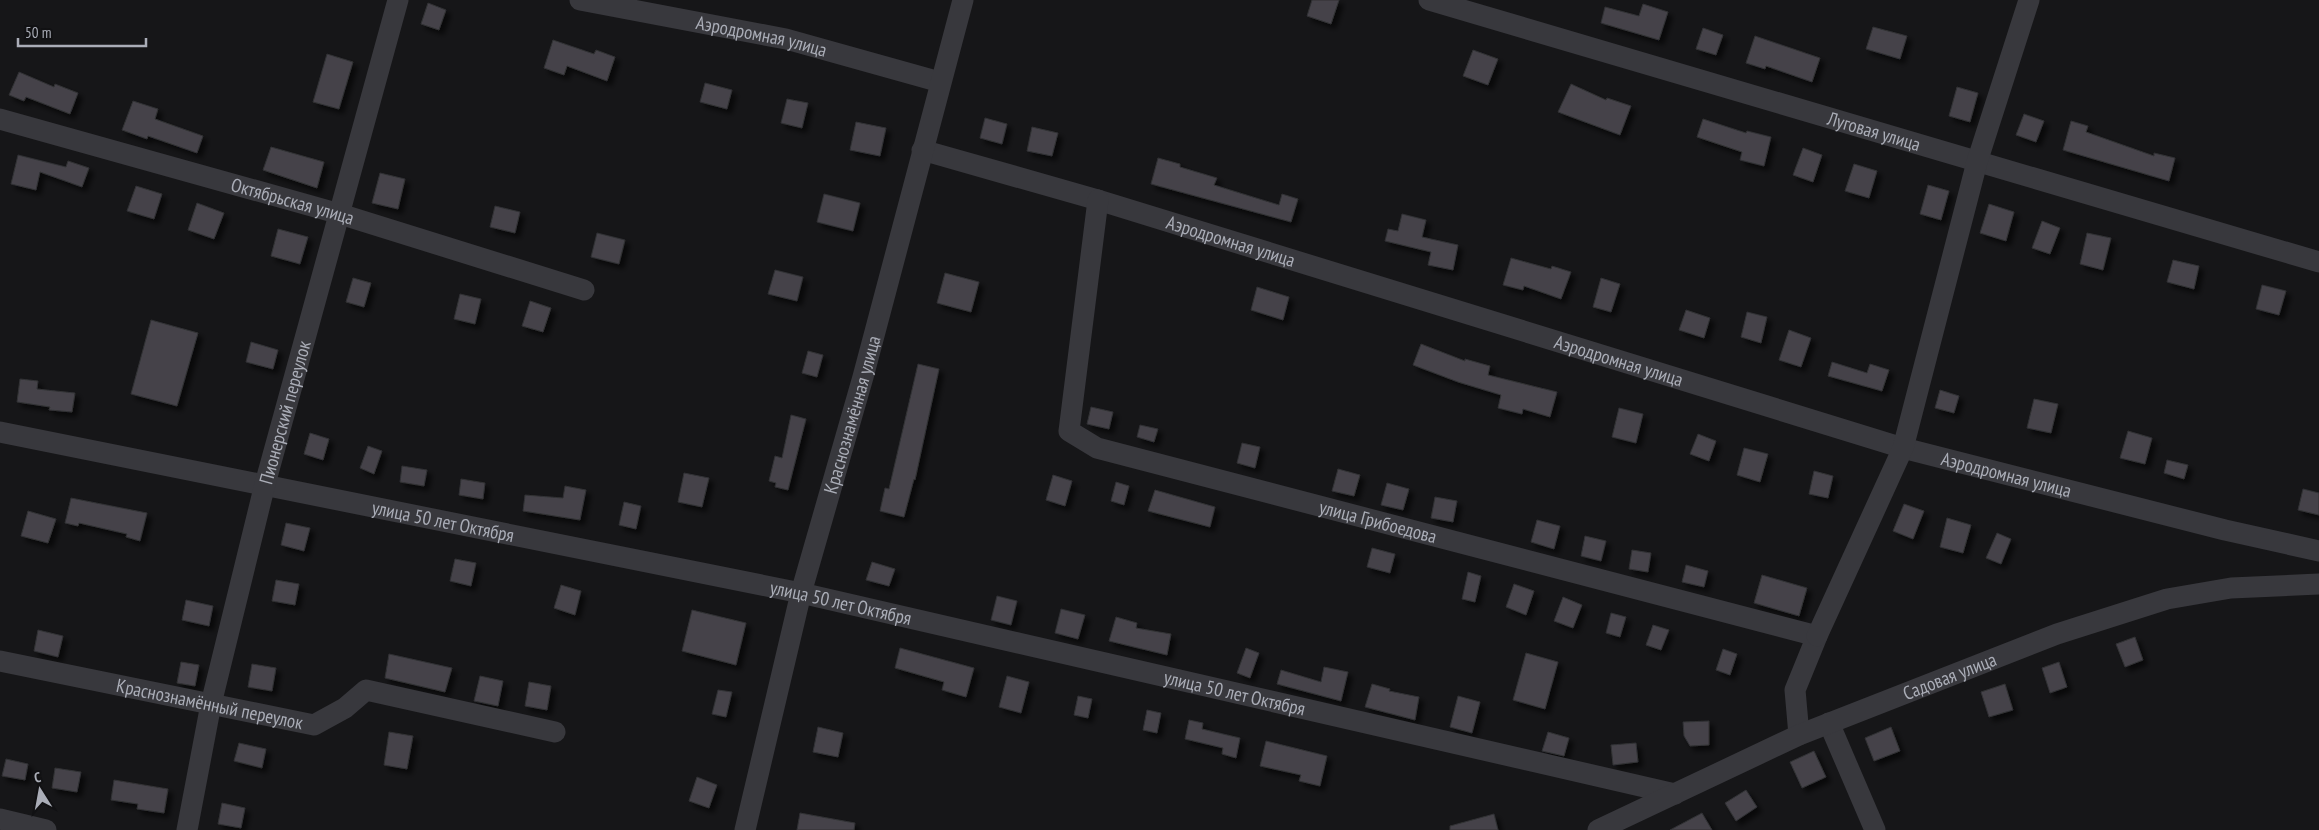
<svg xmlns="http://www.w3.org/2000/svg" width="2319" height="830" viewBox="0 0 2319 830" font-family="'PT Sans Narrow',sans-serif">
<defs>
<filter id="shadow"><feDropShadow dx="4.5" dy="4.5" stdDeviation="2.5" flood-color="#0009"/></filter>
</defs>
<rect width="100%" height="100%" fill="#161618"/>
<!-- building -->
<g fill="#444348" stroke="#313134" filter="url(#shadow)">
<path d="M1312 0H1339L1331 24 1307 16Z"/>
<path d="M428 3 446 10 439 30 421 24Z"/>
<path d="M1643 4 1668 12 1659 40 1601 23 1605 7 1639 16Z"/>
<path d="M1873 27 1907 36 1900 59 1866 49Z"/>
<path d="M1703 28 1723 35 1716 55 1696 49Z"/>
<path d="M1755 36 1820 58 1812 82 1766 66 1765 69 1746 63Z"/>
<path d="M553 40 594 54 596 50 615 57 607 81 567 66 564 75 544 68Z"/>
<path d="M1473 50 1498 59 1488 85 1463 76Z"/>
<path d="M327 54 353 62 339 109 313 102Z"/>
<path d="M19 72 54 87 55 84 78 93 70 114 26 97 24 101 9 95Z"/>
<path d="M705 83 732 90 727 109 700 102Z"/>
<path d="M1571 84 1606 100 1607 98 1631 106 1620 135 1558 112Z"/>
<path d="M1957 87 1978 93 1970 122 1949 116Z"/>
<path d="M787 99 808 103 802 128 781 123Z"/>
<path d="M133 101 158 109 155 119 203 136 197 153 148 136 147 139 122 130Z"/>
<path d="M2024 114 2044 121 2036 142 2016 135Z"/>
<path d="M985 118 1007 124 1002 144 980 138Z"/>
<path d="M1703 119 1746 133 1747 131 1771 137 1764 166 1740 160 1742 152 1697 137Z"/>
<path d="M2071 121 2088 126 2086 132 2154 156V153L2175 158 2169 181 2063 150Z"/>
<path d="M856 122 886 128 880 156 850 150Z"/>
<path d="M1032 127 1058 133 1052 156 1027 151Z"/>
<path d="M271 147 324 162 317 188 263 170Z"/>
<path d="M1803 148 1822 155 1813 182 1793 175Z"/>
<path d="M18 155 66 167 68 161 89 168 82 187 40 172 36 190 11 184Z"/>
<path d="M1158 158 1180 164V167L1217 178 1214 185 1279 205 1282 194 1298 199 1291 222 1151 184Z"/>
<path d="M1854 164 1877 171 1869 198 1845 191Z"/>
<path d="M380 173 405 179 398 209 372 203Z"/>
<path d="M1928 185 1949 191 1941 220 1920 214Z"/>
<path d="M136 186 162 194 154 219 127 211Z"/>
<path d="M824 194 860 203 853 231 817 222Z"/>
<path d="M197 203 224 213 214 239 188 230Z"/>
<path d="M1989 204 2014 212 2006 241 1980 233Z"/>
<path d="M495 206 520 212 515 233 490 227Z"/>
<path d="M1402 214 1426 220 1422 237 1458 245 1453 270 1428 265 1431 252 1385 241 1388 229 1398 231Z"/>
<path d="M2042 221 2060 228 2050 254 2032 248Z"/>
<path d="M278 229 308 237 300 264 271 256Z"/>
<path d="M597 233 625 240 619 264 591 257Z"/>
<path d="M2087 233 2111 238 2103 270 2080 264Z"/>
<path d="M1511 258 1551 269 1552 266 1571 272 1561 299 1524 286 1523 290 1503 285Z"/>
<path d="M2173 260 2199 266 2194 289 2167 282Z"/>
<path d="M775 270 803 277 797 301 768 294Z"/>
<path d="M945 273 979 282 971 312 937 303Z"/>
<path d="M353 278 371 283 364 307 346 302Z"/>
<path d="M1601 278 1620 284 1611 312 1593 307Z"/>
<path d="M2262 285 2286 291 2279 315 2256 309Z"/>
<path d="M1257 287 1289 297 1283 320 1251 310Z"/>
<path d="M460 294 481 299 475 324 454 319Z"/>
<path d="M530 301 551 308 543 332 522 326Z"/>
<path d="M1686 310 1710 318 1704 338 1679 330Z"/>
<path d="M1747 312 1767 317 1761 343 1741 337Z"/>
<path d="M151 320 198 333 177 406 131 394Z"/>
<path d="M1789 330 1811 338 1801 367 1779 360Z"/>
<path d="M251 342 278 350 273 369 246 362Z"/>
<path d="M1421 344 1465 361V359L1490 366 1488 375 1557 392 1550 417 1523 409 1522 414 1498 408 1501 395 1458 382 1413 365Z"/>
<path d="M808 351 823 355 817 377 802 373Z"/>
<path d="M1832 362 1867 373 1870 364 1889 370 1882 391 1828 376Z"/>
<path d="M918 364 939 369 915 480 914 479 904 517 880 511 885 488 889 489Z"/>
<path d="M20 379 38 381 37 389 75 393 72 412 49 410 50 407 17 402Z"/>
<path d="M1940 390 1959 396 1954 413 1935 408Z"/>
<path d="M2034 399 2058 404 2051 433 2027 428Z"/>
<path d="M1091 407 1113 412 1109 429 1087 424Z"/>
<path d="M1619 408 1643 414 1636 443 1612 437Z"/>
<path d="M791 415 806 419 788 490 775 487 776 483 769 481 775 456 782 458Z"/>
<path d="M1140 425 1158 429 1154 442 1137 437Z"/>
<path d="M2128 431 2152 438 2145 464 2120 458Z"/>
<path d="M310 433 329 439 323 460 304 454Z"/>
<path d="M1698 434 1716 441 1709 461 1690 454Z"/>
<path d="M1242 443 1260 447 1255 468 1237 463Z"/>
<path d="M368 446 382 451 374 474 360 468Z"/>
<path d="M1744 448 1768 454 1760 482 1737 475Z"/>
<path d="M2167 460 2188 465 2184 479 2164 473Z"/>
<path d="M402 466 427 470 424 486 400 482Z"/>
<path d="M1338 469 1360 475 1354 496 1332 491Z"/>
<path d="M1814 471 1833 476 1828 498 1809 494Z"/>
<path d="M684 473 709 478 702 507 678 502Z"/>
<path d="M1053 475 1072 481 1065 506 1046 500Z"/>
<path d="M461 479 485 483 483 499 459 495Z"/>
<path d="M1116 482 1129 486 1124 505 1111 501Z"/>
<path d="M1387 483 1409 489 1403 510 1381 505Z"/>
<path d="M565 486 586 490 580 520 523 511 525 495 563 498Z"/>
<path d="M2303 489 2319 493V515L2298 510Z"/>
<path d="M1155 490 1215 507 1210 527 1148 511Z"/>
<path d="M1435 497 1457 501 1453 522 1431 518Z"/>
<path d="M71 498 147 513 140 541 126 537 127 534 79 523 78 526 65 523Z"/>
<path d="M624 502 641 506 636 529 619 525Z"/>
<path d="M1904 504 1924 511 1913 539 1893 531Z"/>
<path d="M28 511 56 519 48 543 21 536Z"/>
<path d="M1947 518 1971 525 1963 553 1940 547Z"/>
<path d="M1537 520 1560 526 1554 549 1531 542Z"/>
<path d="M286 523 310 528 304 551 281 545Z"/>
<path d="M1997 533 2011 539 2001 564 1986 558Z"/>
<path d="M1585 536 1606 541 1601 561 1581 556Z"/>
<path d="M1372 548 1395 554 1390 573 1367 567Z"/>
<path d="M1632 550 1651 553 1648 572 1629 569Z"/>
<path d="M455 559 476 563 471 586 450 581Z"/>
<path d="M872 562 895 569 889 586 866 580Z"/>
<path d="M1686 565 1708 571 1704 587 1682 582Z"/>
<path d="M1468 572 1481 576 1475 602 1462 599Z"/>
<path d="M1762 575 1807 588 1799 616 1754 603Z"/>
<path d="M276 580 299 584 295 605 272 601Z"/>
<path d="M1514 584 1534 591 1526 615 1506 607Z"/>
<path d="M561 585 581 591 575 615 554 608Z"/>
<path d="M997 596 1017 601 1011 625 991 620Z"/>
<path d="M1563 597 1582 605 1573 628 1554 621Z"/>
<path d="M186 600 213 606 209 626 182 620Z"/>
<path d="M1061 609 1085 615 1078 639 1055 633Z"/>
<path d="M692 610 746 623 736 665 682 651Z"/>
<path d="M1611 613 1626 617 1620 637 1606 633Z"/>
<path d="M1116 617 1137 623 1136 628 1171 634 1167 655 1109 641Z"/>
<path d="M1653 625 1669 630 1661 650 1646 645Z"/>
<path d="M38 630 63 636 58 657 34 651Z"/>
<path d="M2135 637 2143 660 2125 667 2116 644Z"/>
<path d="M900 648 974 668 966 697 942 690 944 682 895 668Z"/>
<path d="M1246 648 1259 653 1250 678 1237 673Z"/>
<path d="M1723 649 1737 654 1730 675 1716 670Z"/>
<path d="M1526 653 1558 662 1545 709 1513 700Z"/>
<path d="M389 654 452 668 445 692 385 678Z"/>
<path d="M181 662 199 665 195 686 177 683Z"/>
<path d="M2059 662 2067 687 2050 693 2042 668Z"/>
<path d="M252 664 276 668 272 691 248 687Z"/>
<path d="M1324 667 1348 672 1341 701 1277 684 1281 670 1321 682Z"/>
<path d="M480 676 503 681 498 706 474 701Z"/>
<path d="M1007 676 1029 682 1021 713 999 707Z"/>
<path d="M529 682 551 686 547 710 525 706Z"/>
<path d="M1372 684 1390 689 1389 691 1419 697 1415 720 1365 707Z"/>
<path d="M2005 684 2013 710 1989 717 1981 692Z"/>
<path d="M718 690 732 692 726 717 712 714Z"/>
<path d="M1078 696 1092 699 1088 718 1074 715Z"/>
<path d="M1458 696 1480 702 1472 733 1450 727Z"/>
<path d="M1147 710 1161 713 1157 733 1143 730Z"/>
<path d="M1189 720 1203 723 1202 729 1240 738 1236 758 1222 754 1223 748 1185 739Z"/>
<path d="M1709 721V745L1690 746 1684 736 1683 722Z"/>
<path d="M818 727 843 733 838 757 813 752Z"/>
<path d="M1891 727 1900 751 1874 761 1865 738Z"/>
<path d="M389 732 413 736 407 769 384 765Z"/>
<path d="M1548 732 1569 738 1564 756 1542 751Z"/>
<path d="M1266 741 1327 756 1320 786 1299 781 1301 775 1260 766Z"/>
<path d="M239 743 266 749 262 768 234 761Z"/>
<path d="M1636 743 1638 762 1613 765 1611 745Z"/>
<path d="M1814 751 1826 777 1802 788 1790 762Z"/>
<path d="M6 759 28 764 25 780 2 776Z"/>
<path d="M55 768 81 772 77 792 52 788Z"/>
<path d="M697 777 717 785 709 808 689 801Z"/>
<path d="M114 780 168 789 164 813 137 809 138 804 111 800Z"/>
<path d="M1746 790 1757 807 1736 821 1725 803Z"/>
<path d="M222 803 245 808 241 828 218 824Z"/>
<path d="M800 813 855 823 854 830H797Z"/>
<path d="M1702 813 1712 830H1670Z"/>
<path d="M1494 814 1498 830H1450V826Z"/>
</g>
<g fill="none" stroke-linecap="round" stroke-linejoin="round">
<!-- minor -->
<g stroke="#38383d" stroke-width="21">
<path id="s1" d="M580 0 786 39 940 82"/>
<path id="s2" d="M1429 0 2319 262"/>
<path id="s3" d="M0 119 340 214 584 290"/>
<path id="s4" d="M922 150 1098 200 1903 448 2225 530 2319 551"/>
<path id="s5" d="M1098 200 1069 431 1097 448 1817 636 1795 690 1799 735"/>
<path id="s6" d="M0 432 801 593 1675 794"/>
<path d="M1817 636 1903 448 1977 162 2029 0"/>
<path id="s7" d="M0 661 314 725 345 708 366 690 555 732"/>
<path d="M1829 723 1875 830"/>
<path d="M0 819 46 830"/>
<path id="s8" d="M187 830 211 704 265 484 398 0"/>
<path id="s9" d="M745 830 801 593 863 377 963 0"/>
<path id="s10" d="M1598 830 1799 735 2057 634 2167 599 2231 588 2319 584"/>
</g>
</g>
<g text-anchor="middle" stroke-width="4.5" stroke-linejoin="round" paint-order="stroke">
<!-- street labels -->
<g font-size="19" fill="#aaadb7" stroke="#111113">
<text dy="7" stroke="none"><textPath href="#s1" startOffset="185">Аэродромная улица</textPath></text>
<text dy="7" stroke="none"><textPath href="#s2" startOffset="464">Луговая улица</textPath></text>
<text dy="7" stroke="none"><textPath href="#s3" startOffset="304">Октябрьская улица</textPath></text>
<text dy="7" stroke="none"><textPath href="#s4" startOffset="322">Аэродромная улица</textPath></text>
<text dy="7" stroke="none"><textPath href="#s4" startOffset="728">Аэродромная улица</textPath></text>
<text dy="7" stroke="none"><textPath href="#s8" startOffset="429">Пионерский переулок</textPath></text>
<text dy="7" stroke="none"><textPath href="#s9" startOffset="429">Краснознамённая улица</textPath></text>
<text dy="7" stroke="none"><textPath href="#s4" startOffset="1132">Аэродромная улица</textPath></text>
<text dy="7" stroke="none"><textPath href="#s6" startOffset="452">улица 50 лет Октября</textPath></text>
<text dy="7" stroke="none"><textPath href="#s5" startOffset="556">улица Грибоедова</textPath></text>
<text dy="7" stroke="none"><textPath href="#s6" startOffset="858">улица 50 лет Октября</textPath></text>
<text dy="7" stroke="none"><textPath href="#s10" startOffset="384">Садовая улица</textPath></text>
<text dy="7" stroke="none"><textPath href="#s6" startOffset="1262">улица 50 лет Октября</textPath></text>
<text dy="7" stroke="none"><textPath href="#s7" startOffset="214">Краснознамённый переулок</textPath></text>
</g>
</g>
<!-- north arrow -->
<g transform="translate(40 790) rotate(349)" stroke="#111113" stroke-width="4" paint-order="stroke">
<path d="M0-4L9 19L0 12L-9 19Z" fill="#aaadb7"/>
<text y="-8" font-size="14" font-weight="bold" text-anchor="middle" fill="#aaadb7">С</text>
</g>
<!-- scale -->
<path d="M18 38v8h128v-8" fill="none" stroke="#aaadb7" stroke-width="2.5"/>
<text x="25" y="38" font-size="15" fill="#aaadb7" stroke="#111113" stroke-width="4" paint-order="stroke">50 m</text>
</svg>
